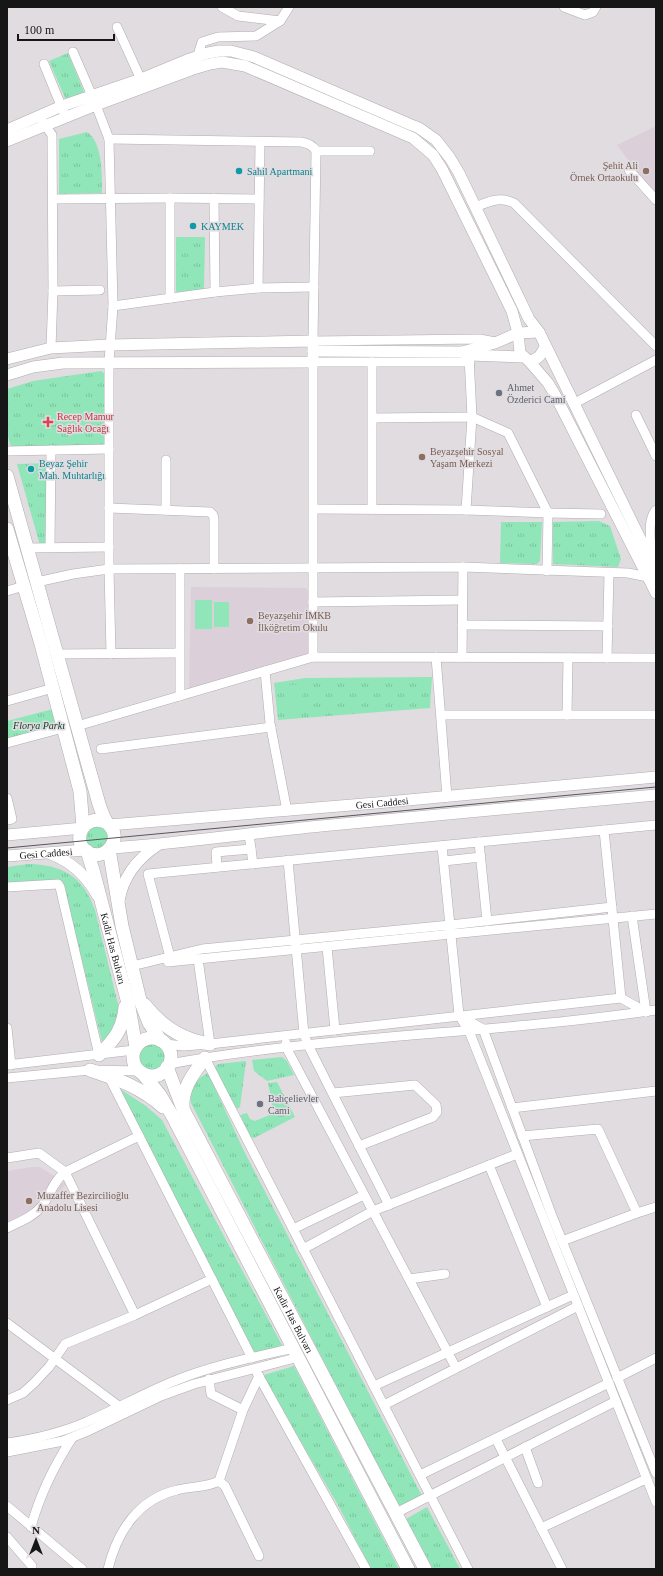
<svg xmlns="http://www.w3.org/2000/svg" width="663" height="1576" viewBox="0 0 663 1576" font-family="'Times New Roman',serif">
<defs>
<pattern id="grass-tufts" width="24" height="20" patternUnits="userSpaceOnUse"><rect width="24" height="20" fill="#90e6b8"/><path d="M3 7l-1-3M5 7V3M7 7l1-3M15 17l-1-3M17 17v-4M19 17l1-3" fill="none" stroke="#7bc59d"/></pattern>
</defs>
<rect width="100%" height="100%" fill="#e1dce0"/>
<!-- built -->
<g fill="#dbd0d9">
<path d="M656 126V197L617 145Z"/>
<path d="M191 587 306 588 310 594 311 649 306 656 189 689Z"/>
<path d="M31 1167H40L66 1184 36 1219 7 1233V1171Z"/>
</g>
<!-- grass -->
<g fill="url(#grass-tufts)">
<path d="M68 53 84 92 66 100 49 61Z"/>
<path d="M87 132C103 142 102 176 102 193L59 194V139Z"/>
<path d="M176 237H205L204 290 176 292Z"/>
<path d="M101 371 107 375 106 453 13 454 7 433V389L33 381Z"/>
<path d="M52 463V549H41L17 464Z"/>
<path d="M599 521 610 526 621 559 618 567 553 564V522Z"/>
<path d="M501 522H542L540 561 537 564 500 563Z"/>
<path d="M432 677 430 708 278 720 274 683 305 678Z"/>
<path d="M53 709 59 732 7 746V721Z"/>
<path d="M102 826 109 835 105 847 92 849 85 840 89 827Z"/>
<path d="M28 864C63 865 83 876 95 910L120 1012V1019L103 1046 63 883 60 880 7 883V867Z"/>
<circle cx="152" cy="1057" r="14"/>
<path d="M282 1057 287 1061 294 1075 267 1081 254 1071 252 1060Z"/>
<path d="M246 1061 240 1107 237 1109 214 1068 218 1064Z"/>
<path d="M208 1073 243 1149 422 1496 399 1508 191 1103C189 1089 195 1079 208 1073Z"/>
<path d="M277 1082 295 1117 254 1138 250 1137 240 1115 247 1113 250 1119 255 1121 274 1113 268 1083Z"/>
<path d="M120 1089 146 1106 162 1120 283 1347 253 1355Z"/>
<path d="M294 1366 399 1569H371L338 1505 264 1379V1375Z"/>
<path d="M427 1507 460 1569H433L406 1519Z"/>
</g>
<!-- pitch -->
<g fill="#90e6b8">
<rect x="195" y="600" width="17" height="29"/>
<rect x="214" y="602" width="15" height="25"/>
<path d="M284 685H302L303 714 285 715Z"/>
</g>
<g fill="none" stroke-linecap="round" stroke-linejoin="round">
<defs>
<g id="minor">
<path d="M222 7 238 16 280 21"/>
<path d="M564 7 585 15 593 12 596 7"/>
<path d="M117 27 143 84"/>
<path d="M73 52 96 105 109 139 113 306 109 362V569L111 654"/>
<path d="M196 62 202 42 218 37 256 36 280 21 289 7"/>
<path d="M44 64 64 113"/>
<path d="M42 121 52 135 53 291 51 348"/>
<path d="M109 139 301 142C308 143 313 145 316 151L313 341 480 339 495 342"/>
<path d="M316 151H370"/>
<path d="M629 170 656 200"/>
<path d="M170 198V298"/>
<path d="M214 198 215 292"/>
<path d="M53 199 170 198 259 199"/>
<path d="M475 207C489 202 499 196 514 203L656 346"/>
<path d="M258 288 260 142"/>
<path d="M53 291 100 290"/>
<path d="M113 306 215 292 258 288 314 287"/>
<path d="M372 362V509"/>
<path d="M573 404 656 360"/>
<path d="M636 415 656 456"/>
<path d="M373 418 472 417 508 433 548 513 547 571"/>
<path d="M7 451 109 449"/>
<path d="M166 460V510"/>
<path d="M109 508 210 512 213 515 214 519V569"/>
<path d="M314 509 466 510 548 513 601 514"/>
<path d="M466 510 472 417 469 356"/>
<path d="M50 547 51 450"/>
<path d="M27 548 109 547"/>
<path d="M651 560C652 545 646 521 656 510"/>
<path d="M37 582 73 574 109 569 463 567 628 573 648 577 656 581"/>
<path d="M7 591 24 586"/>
<path d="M313 602 462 600"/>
<path d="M462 625 608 626"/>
<path d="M57 654 179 653"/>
<path d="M313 657V362H470"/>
<path d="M436 657 447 797"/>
<path d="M462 657 463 567"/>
<path d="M607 658 609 573"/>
<path d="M265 671 270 723 287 811"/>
<path d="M180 696V569"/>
<path d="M7 701 53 688"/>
<path d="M441 715H656"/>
<path d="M567 715 568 658"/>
<path d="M77 726 313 657 656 658"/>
<path d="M7 743 63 728"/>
<path d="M101 749 271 727"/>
<path d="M7 798 12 819 7 820"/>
<path d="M604 830 621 998"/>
<path d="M249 834 253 864"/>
<path d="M479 842 487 921"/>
<path d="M442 846 459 1015 469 1031 656 1502"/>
<path d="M288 860 304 1034 308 1045 389 1205"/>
<path d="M444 861 481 857"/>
<path d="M217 867 216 852 251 849"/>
<path d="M7 887 58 884 60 887 99 1055"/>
<path d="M632 916 646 1012"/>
<path d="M327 947 335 1030"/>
<path d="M170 957 148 874 656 825"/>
<path d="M168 962 198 959"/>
<path d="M132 966 202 949 450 925 612 907"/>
<path d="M462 1017 483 1029 552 1216 656 1473"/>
<path d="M7 1028 11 1065"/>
<path d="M286 1043V1047L456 1368"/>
<path d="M165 1044 184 1046 210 1044 621 998 646 1012"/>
<path d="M210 1044 198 959 656 914"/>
<path d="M205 1058 468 1569"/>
<path d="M169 1064C330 1035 494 1034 656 1010"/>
<path d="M7 1065 134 1050"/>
<path d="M109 1077 252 1358"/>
<path d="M7 1078 90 1070 139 1071"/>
<path d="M333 1093 415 1085 436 1105 437 1112 433 1117 359 1146"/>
<path d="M512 1108 656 1091"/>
<path d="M522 1136 598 1129 637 1213"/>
<path d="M7 1158 39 1153 65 1172 135 1315 65 1344 49 1367 34 1383 23 1393 7 1400"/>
<path d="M489 1165 547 1307"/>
<path d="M7 1228C19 1222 33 1217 42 1206 52 1193 51 1184 65 1172L139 1136"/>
<path d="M293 1229 364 1195"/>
<path d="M562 1241 637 1213 656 1207"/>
<path d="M303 1249 373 1211 517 1154"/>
<path d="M409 1279 445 1274"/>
<path d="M135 1315 212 1279"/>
<path d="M7 1323 120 1407"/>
<path d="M257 1373 366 1569"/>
<path d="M617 1378 656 1358"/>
<path d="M209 1379 211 1394 243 1410"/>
<path d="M374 1386 573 1295"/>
<path d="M384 1405 578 1306"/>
<path d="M496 1439 562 1569"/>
<path d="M7 1443C34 1439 61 1433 86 1422 117 1409 146 1392 177 1380 214 1365 255 1357 294 1348"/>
<path d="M525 1447 538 1483"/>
<path d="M7 1452 63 1441 90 1430 161 1396 194 1384 299 1357"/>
<path d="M420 1475 609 1383"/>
<path d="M219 1481 225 1486 259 1556"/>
<path d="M7 1506 82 1569"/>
<path d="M396 1513 616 1401"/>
<path d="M31 1527C40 1494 54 1466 72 1438"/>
<path d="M541 1528 646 1479"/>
<path d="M7 1537 32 1566"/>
<path d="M108 1569C117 1532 138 1499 177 1490 191 1486 206 1488 219 1481L243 1410 259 1376"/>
</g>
<g id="major">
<path d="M7 130 62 106 141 79 187 60 208 53 219 51H231L254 57 409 124 419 128 436 140 450 158 459 173 529 319 539 332 656 571"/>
<path d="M7 141 96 105 193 69 210 64 222 62 245 66 413 138 433 155 442 169 512 311 518 333 495 343 462 352"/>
<path d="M539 332 518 333 520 353 529 361C538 360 541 355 545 347"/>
<path d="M313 351 462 352 469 355 523 357"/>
<path d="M7 359 51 348 109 345 313 341V362L63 363 33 367 7 375"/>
<path d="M529 361 548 383 554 393 656 593"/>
<path id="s1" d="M109 825 376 803 656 777"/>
<path d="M7 835 83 828"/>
<path d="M111 848C181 843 251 833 321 826 433 815 544 805 656 795"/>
<path d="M51 854C72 862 86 875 97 895"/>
<path id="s2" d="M7 856 85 850"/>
<path d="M119 901C123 877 138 858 158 845"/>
</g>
<g id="highway">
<path d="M7 476 99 804C101 810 103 816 106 821 108 824 110 826 112 829 117 837 113 848 104 853 100 855 94 855 89 853 69 842 84 811 107 823"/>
<path d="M7 529 41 644 80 791 83 827"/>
<path d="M109 849 122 926 140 1000 149 1023 161 1041"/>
<path id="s3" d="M87 851 93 870 129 1007 136 1047"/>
<path d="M145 1005C162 1027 183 1040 210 1044"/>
<circle cx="152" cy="1057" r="19"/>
<path d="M99 1055C115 1039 123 1029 125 1007"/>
<path id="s4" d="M167 1067 183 1109 425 1569"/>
<path d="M90 1070C117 1079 141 1087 163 1107"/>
<path d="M143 1074 160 1095 172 1115 408 1569"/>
<path d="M183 1107C182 1087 194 1073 205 1058"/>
</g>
</defs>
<!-- minor casing -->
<use href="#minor" stroke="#b1acb0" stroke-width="10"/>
<!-- major casing -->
<use href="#major" stroke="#b1acb0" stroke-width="12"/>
<!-- highway casing -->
<use href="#highway" stroke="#b1acb0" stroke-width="14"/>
<!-- minor -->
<use href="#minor" stroke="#fff" stroke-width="9"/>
<!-- major -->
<use href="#major" stroke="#fff" stroke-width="11"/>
<!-- highway -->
<use href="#highway" stroke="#fff" stroke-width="13"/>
<!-- tram -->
<path stroke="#595759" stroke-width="1" d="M7 848 656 787"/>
</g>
<!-- markers -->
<g fill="#0f9aa8" stroke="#e1dce0" stroke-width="1.5">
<circle cx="239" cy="171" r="4"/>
<circle cx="193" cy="226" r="4"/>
<circle cx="31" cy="469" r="4"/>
</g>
<g fill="#8d6e63" stroke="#e1dce0" stroke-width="1.5">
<circle cx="646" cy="171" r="4"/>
<circle cx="422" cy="457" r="4"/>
<circle cx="250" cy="621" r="4"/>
<circle cx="29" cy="1201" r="4"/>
</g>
<g fill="#6b7280" stroke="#e1dce0" stroke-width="1.5">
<circle cx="499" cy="393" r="4"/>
<circle cx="260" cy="1104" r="4"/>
</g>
<path fill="#e0444e" stroke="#e1dce0" stroke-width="1.5" d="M46 416h4v4h4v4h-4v4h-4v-4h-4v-4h4z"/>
<g text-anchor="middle" stroke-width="3" stroke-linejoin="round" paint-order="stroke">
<!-- education labels -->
<g font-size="10" fill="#785e54" stroke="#e1dce0" text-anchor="start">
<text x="638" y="169" text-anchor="end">Şehit Ali<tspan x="638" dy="12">Örnek Ortaokulu</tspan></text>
<text x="430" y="455">Beyazşehir Sosyal<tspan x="430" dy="12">Yaşam Merkezi</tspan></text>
<text x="258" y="619">Beyazşehir İMKB<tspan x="258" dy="12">İlköğretim Okulu</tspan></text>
<text x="37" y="1199">Muzaffer Bezircilioğlu<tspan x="37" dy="12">Anadolu Lisesi</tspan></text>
</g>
<!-- culture labels -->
<g font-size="10" fill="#0d838f" stroke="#e1dce0" text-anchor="start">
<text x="247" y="175">Sahil Apartmani</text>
<text x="201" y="230">KAYMEK</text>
<text x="39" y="467">Beyaz Şehir<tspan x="39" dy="12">Mah. Muhtarlığı</tspan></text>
</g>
<!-- worship labels -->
<g font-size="10" fill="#5b616d" stroke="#e1dce0" text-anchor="start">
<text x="507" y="391">Ahmet<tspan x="507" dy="12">Özderici Cami</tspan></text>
<text x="268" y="1102">Bahçelievler<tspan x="268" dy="12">Cami</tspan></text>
</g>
<!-- health labels -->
<g font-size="10" fill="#be3a42" stroke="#e1dce0" text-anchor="start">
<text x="57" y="420">Recep Mamur<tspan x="57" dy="12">Sağlık Ocağı</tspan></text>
</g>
<!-- park labels -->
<g font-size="10" font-style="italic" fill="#0e3a26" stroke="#e1dce0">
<text x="39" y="729">Florya Parkı</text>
</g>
<!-- street labels -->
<g font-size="10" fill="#171617" stroke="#e1dce0">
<text dy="4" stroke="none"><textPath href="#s1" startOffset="274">Gesi Caddesi</textPath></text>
<text dy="4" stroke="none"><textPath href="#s2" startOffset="39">Gesi Caddesi</textPath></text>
<text dy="4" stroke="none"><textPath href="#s3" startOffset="101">Kadir Has Bulvarı</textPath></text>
<text dy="4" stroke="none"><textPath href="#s4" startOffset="283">Kadir Has Bulvarı</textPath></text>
</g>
</g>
<!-- border -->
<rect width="663" height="1576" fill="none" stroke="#171617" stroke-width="16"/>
<!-- north arrow -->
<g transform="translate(36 1540)" stroke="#e1dce0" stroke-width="3" paint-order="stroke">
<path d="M0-3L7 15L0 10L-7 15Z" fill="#171617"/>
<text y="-6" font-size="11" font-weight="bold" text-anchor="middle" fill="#171617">N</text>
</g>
<!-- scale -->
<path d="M18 34v6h96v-6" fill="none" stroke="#171617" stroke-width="2"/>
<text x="24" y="34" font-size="12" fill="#171617" stroke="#e1dce0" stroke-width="3" paint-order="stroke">100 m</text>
</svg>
